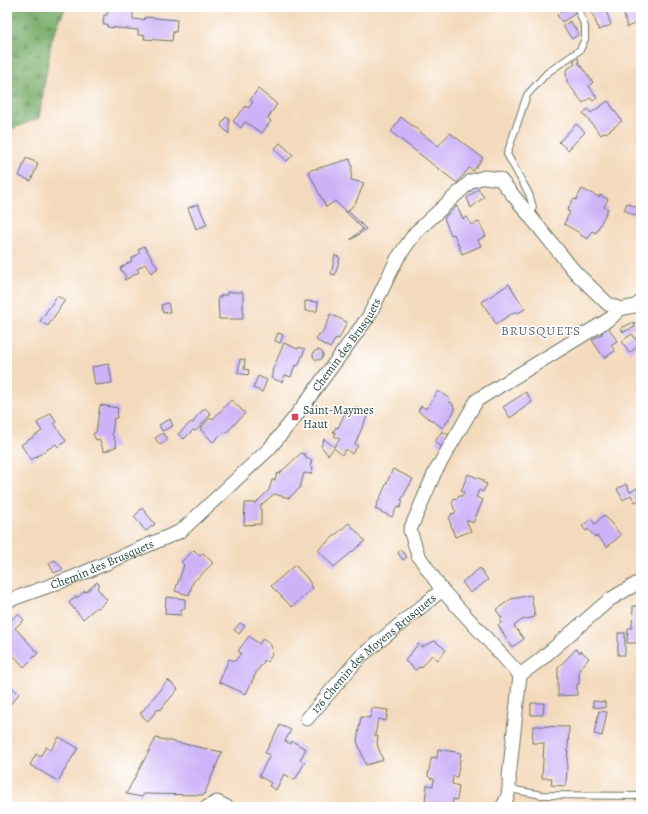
<svg xmlns="http://www.w3.org/2000/svg" width="648" height="814" viewBox="0 0 648 814" font-family="Alegreya,serif">
<defs>
<pattern id="forest-firs" width="22" height="20" patternUnits="userSpaceOnUse"><rect width="22" height="20" fill="#76aa66"/><path d="M5 1l3.5 6h-7zM16 11l3.5 6h-7z" fill="#608c55"/></pattern>
</defs>
<rect width="100%" height="100%" fill="#fff"/>
<filter id="ink" filterUnits="userSpaceOnUse"><feTurbulence type="fractalNoise" baseFrequency=".025" numOctaves="2"/><feDisplacementMap in="SourceGraphic" scale="8" xChannelSelector="R" yChannelSelector="G"/><feConvolveMatrix kernelMatrix="1 2 1 2 8 2 1 2 1" color-interpolation-filters="sRGB"/></filter>
<filter id="wash" filterUnits="userSpaceOnUse"><feTurbulence type="fractalNoise" baseFrequency=".012" numOctaves="4" result="noise"/><feDisplacementMap in="SourceGraphic" scale="16" xChannelSelector="R" yChannelSelector="G"/><feGaussianBlur stdDeviation="0.9" result="paint"/><feColorMatrix in="noise" values="0 0 0 0 0 0 0 0 0 0 0 0 0 0 0 0 0 1.4 0 .05"/><feComposite in="paint" operator="in"/></filter>
<g filter="url(#wash)">
<rect width="100%" height="100%" fill="#f4dabc"/>
<!-- forest -->
<path fill="url(#forest-firs)" stroke="#4a744d" d="M7 7H66L52 38 39 118 7 131Z"/>
<g id="blocks">
<!-- building -->
<g fill="#cdb2f8">
<path d="M108 7H133V19L144 20 145 17 177 20 176 32H173L172 41 144 39 145 35H138V30L107 27V24H103L104 15H107Z"/>
<path d="M558 7H572L576 13 562 22 557 15 561 11Z"/>
<path d="M590 7H605L611 25 599 30Z"/>
<path d="M622 7H641V21L627 27Z"/>
<path d="M570 21 579 34 572 39 563 26Z"/>
<path d="M578 57 579 64 581 66 593 82 589 86 597 98 593 101 590 98 583 103 567 82 566 70 575 64 573 61Z"/>
<path d="M258 89 277 104 268 118 271 121 262 133 245 122 241 128 233 121 246 106 248 108 253 102 250 100Z"/>
<path d="M608 101 622 121 606 133 605 132 601 135 583 113 588 109 591 113Z"/>
<path d="M226 117 229 119V134L222 127 221 125Z"/>
<path d="M401 117 438 146 450 133 483 158 473 171 469 168 457 183 391 132Z"/>
<path d="M576 124 585 132 568 150 559 142Z"/>
<path d="M280 143 293 155 287 161 274 149Z"/>
<path d="M26 158 38 163 31 181 19 176Z"/>
<path d="M350 159 352 166 351 180 364 183 356 202 348 211 366 229 351 240V239L363 229 335 201 326 207 308 171Z"/>
<path d="M478 189 484 197 471 208 467 198Z"/>
<path d="M582 189 599 197 600 195 608 199 604 207 608 209 596 233 592 231 588 239 580 235V233L564 224 570 212 567 211 573 199 576 200Z"/>
<path d="M627 203 640 209 636 216 624 210Z"/>
<path d="M198 204 207 225 196 229 188 208Z"/>
<path d="M457 206 463 219 467 217 471 225 479 222 486 236 478 240 481 246 462 254 454 234 451 235 444 218Z"/>
<path d="M144 246 158 268 151 273 145 264 137 269 139 272 125 280 124 279 126 277 120 268 132 261 131 259 140 253 138 250Z"/>
<path d="M335 255 340 258 335 275 331 274Z"/>
<path d="M509 284 525 309 518 313 516 311 496 324 482 302Z"/>
<path d="M227 292H243V319H219L218 297H221V295H227Z"/>
<path d="M57 296 65 300 48 326 40 321Z"/>
<path d="M305 301 318 302 317 311H305Z"/>
<path d="M168 303 170 312 163 313 161 305Z"/>
<path d="M330 314 347 322 339 339 336 338 330 348 316 340 319 334 321 335 330 317H329Z"/>
<path d="M634 322 635 327 623 332 621 328Z"/>
<path d="M607 325 617 341 611 345 615 351 604 358 592 340 603 333 600 330Z"/>
<path d="M278 333 283 335 280 343 275 341Z"/>
<path d="M632 334 640 345 629 353 622 341Z"/>
<path d="M284 343 298 349 299 347 305 349 298 366 295 365 291 377 285 375 282 382 271 378 273 371H272Z"/>
<circle cx="318" cy="355" r="5"/>
<path d="M240 359 245 360 244 369 249 370 248 375 238 373Z"/>
<path d="M109 364 112 383 95 385 92 367Z"/>
<path d="M258 376 267 380 262 392 253 388Z"/>
<path d="M438 391 450 399 449 402 452 403 455 410 443 428 418 411 421 406 426 409Z"/>
<path d="M526 392 532 402 510 418 503 407Z"/>
<path d="M231 400 245 413 226 433 224 431 213 442 200 429 210 418 212 420Z"/>
<path d="M100 405 118 408 117 418H114L112 434 117 446 104 452 99 439 96 440 93 434 96 432Z"/>
<path d="M355 407 368 414 355 444 358 446 352 454 346 449 342 455 334 448 328 455 321 446 324 439 334 447 340 439 334 436 336 433 333 432 336 427 338 428 345 413 350 416Z"/>
<path d="M205 408 211 414 196 431 193 430 184 439 178 434 191 422 193 423 197 416Z"/>
<path d="M51 413 56 422 54 423 66 441 58 447 56 444 31 460 21 445 42 431 37 423Z"/>
<path d="M170 419 173 426 162 431 159 425Z"/>
<path d="M442 431 450 436 442 447 435 442Z"/>
<path d="M163 433 168 439 160 445 155 438Z"/>
<path d="M301 453 306 455 305 458 312 460 310 466 313 467 311 474 304 473 300 488 289 498 274 494 261 505V524L244 525 245 503H256L269 490 272 480H275L277 474 280 473Z"/>
<path d="M393 469 413 479 401 500 403 501 400 508 397 507 392 517 375 509Z"/>
<path d="M468 474 483 480 482 482 487 484 483 492 479 490 476 497 483 500 473 523 467 520V522L471 531 455 537 449 519 452 513 454 514 456 511 453 508 454 506 452 504 454 498 457 499 459 496H462L464 492 461 491Z"/>
<path d="M626 484 630 492 641 486V499L635 502 631 495 623 500 617 489Z"/>
<path d="M142 508 155 524 146 531 134 517Z"/>
<path d="M604 515 621 535 607 547 597 536 595 537 588 529 586 531 582 526 591 519 595 524Z"/>
<path d="M349 523 365 541 334 567 318 550Z"/>
<path d="M194 550 200 556 203 553 213 563 193 582 189 595 175 591 184 565 181 562Z"/>
<path d="M401 550 407 557 403 560 398 553Z"/>
<path d="M55 560 63 569 54 573 49 563Z"/>
<path d="M295 565 307 578 313 588 292 607 271 586Z"/>
<path d="M480 568 488 580 470 593 462 582Z"/>
<path d="M97 582 100 585 97 588 107 600 99 608 97 607 83 619 69 603 76 596 77 598 85 591 86 592Z"/>
<path d="M531 595 535 617 522 620 514 626 524 639 512 647 498 625 502 622 500 620 502 618 496 610 511 599Z"/>
<path d="M166 597 185 599V609H181V615L165 614Z"/>
<path d="M633 606H641V648H639V643H627L628 628H632Z"/>
<path d="M18 614 24 620 15 628 38 653 24 667 7 648V620L9 622Z"/>
<path d="M240 623 245 626 239 634 234 630Z"/>
<rect x="618" y="633" width="7" height="22"/>
<path d="M249 636 259 644 263 638 271 645 272 655 267 662 265 660 257 671 246 694 219 682 229 659 235 661 241 653 238 651Z"/>
<path d="M435 641 446 650 438 660 432 655 421 668 419 667 416 670 405 661 418 644 421 647Z"/>
<path d="M576 649 580 653 581 651 589 658 579 670V684H577V695L558 696V668Z"/>
<path d="M168 680 178 689 160 710 158 709 148 721 140 714Z"/>
<path d="M7 682 19 694 7 708Z"/>
<path d="M593 701 605 702V708L593 707Z"/>
<path d="M531 703H544L543 715H531Z"/>
<path d="M372 708 388 710 386 721 378 719 375 736H378L377 744 383 760 366 765 357 741 361 717 370 718Z"/>
<path d="M599 711 607 712 602 736 594 734Z"/>
<path d="M280 725 291 730 285 741 291 744 292 741 306 749 300 760 305 762 295 780 284 774 276 790 269 786 271 783 259 776 270 755 265 753Z"/>
<path d="M533 726 569 727 566 786 551 785 552 778H542L544 743H532Z"/>
<path d="M59 737 78 748 58 781 30 765 36 754 40 757 46 747 51 750Z"/>
<path d="M156 738 222 752 204 795 144 794 142 797 126 794Z"/>
<path d="M438 749 461 753 457 777 453 776 452 784 459 786 457 800 453 799 452 807H439V805H436V803L425 801 427 785 433 786 434 779 430 778 428 776 431 759 433 757 437 758Z"/>
</g>
</g>
</g>
<g filter="url(#ink)">
<use href="#blocks" fill-opacity="0" stroke="#6a7464" stroke-width="1"/>
<g fill="none" stroke-linecap="round" stroke-linejoin="round">
<defs>
<g id="service">
<path d="M530 216 533 207 529 194 507 154 527 95 547 73 580 50 585 39V27L577 7"/>
<path d="M510 789 542 795 641 796"/>
</g>
<g id="minor">
<path id="s1" d="M7 601 74 577 181 531 269 449 295 417 369 316 397 259 415 233 471 181 485 177 500 179 575 272 608 304 620 309 635 306 641 302"/>
<path d="M520 675 540 660 609 600 641 581"/>
<path id="s2" d="M307 719 360 657 442 590"/>
<path d="M207 807 217 802 227 807"/>
<path d="M502 807C509 798 510 788 509 777L520 675 442 590 418 555 410 530 435 472 477 400 611 318 620 309"/>
</g>
</defs>
<!-- service casing -->
<use href="#service" stroke="#6a7464" stroke-width="8"/>
<!-- minor casing -->
<use href="#minor" stroke="#6a7464" stroke-width="15"/>
<!-- service -->
<use href="#service" stroke="#fff" stroke-width="6"/>
<!-- minor -->
<use href="#minor" stroke="#fff" stroke-width="13"/>
</g>
</g>
<!-- markers -->
<rect fill="#d1495b" stroke="#fff" stroke-width="1.5" x="291" y="413" width="8" height="8" rx="2"/>
<g text-anchor="middle" stroke-width="3" stroke-linejoin="round" paint-order="stroke">
<!-- street labels -->
<g font-size="12" fill="#1f3d34" stroke="#fff">
<text dy="4" stroke="none"><textPath href="#s1" startOffset="438">Chemin des Brusquets</textPath></text>
<text dy="4" stroke="none"><textPath href="#s1" startOffset="102">Chemin des Brusquets</textPath></text>
<text dy="4" stroke="none"><textPath href="#s2" startOffset="94">176 Chemin des Moyens Brusquets</textPath></text>
</g>
<!-- poi labels -->
<g font-size="12" fill="#1f3d34" stroke="#fff" text-anchor="start">
<text x="303" y="414">Saint-Maymes<tspan x="303" dy="14">Haut</tspan></text>
</g>
<!-- neighbourhood labels -->
<g font-size="13" letter-spacing="1" fill="#5c6679" stroke="#fff">
<text x="541" y="335">BRUSQUETS</text>
</g>
</g>
<!-- margin -->
<rect width="648" height="814" fill="none" stroke="#fff" stroke-width="24"/>
</svg>
